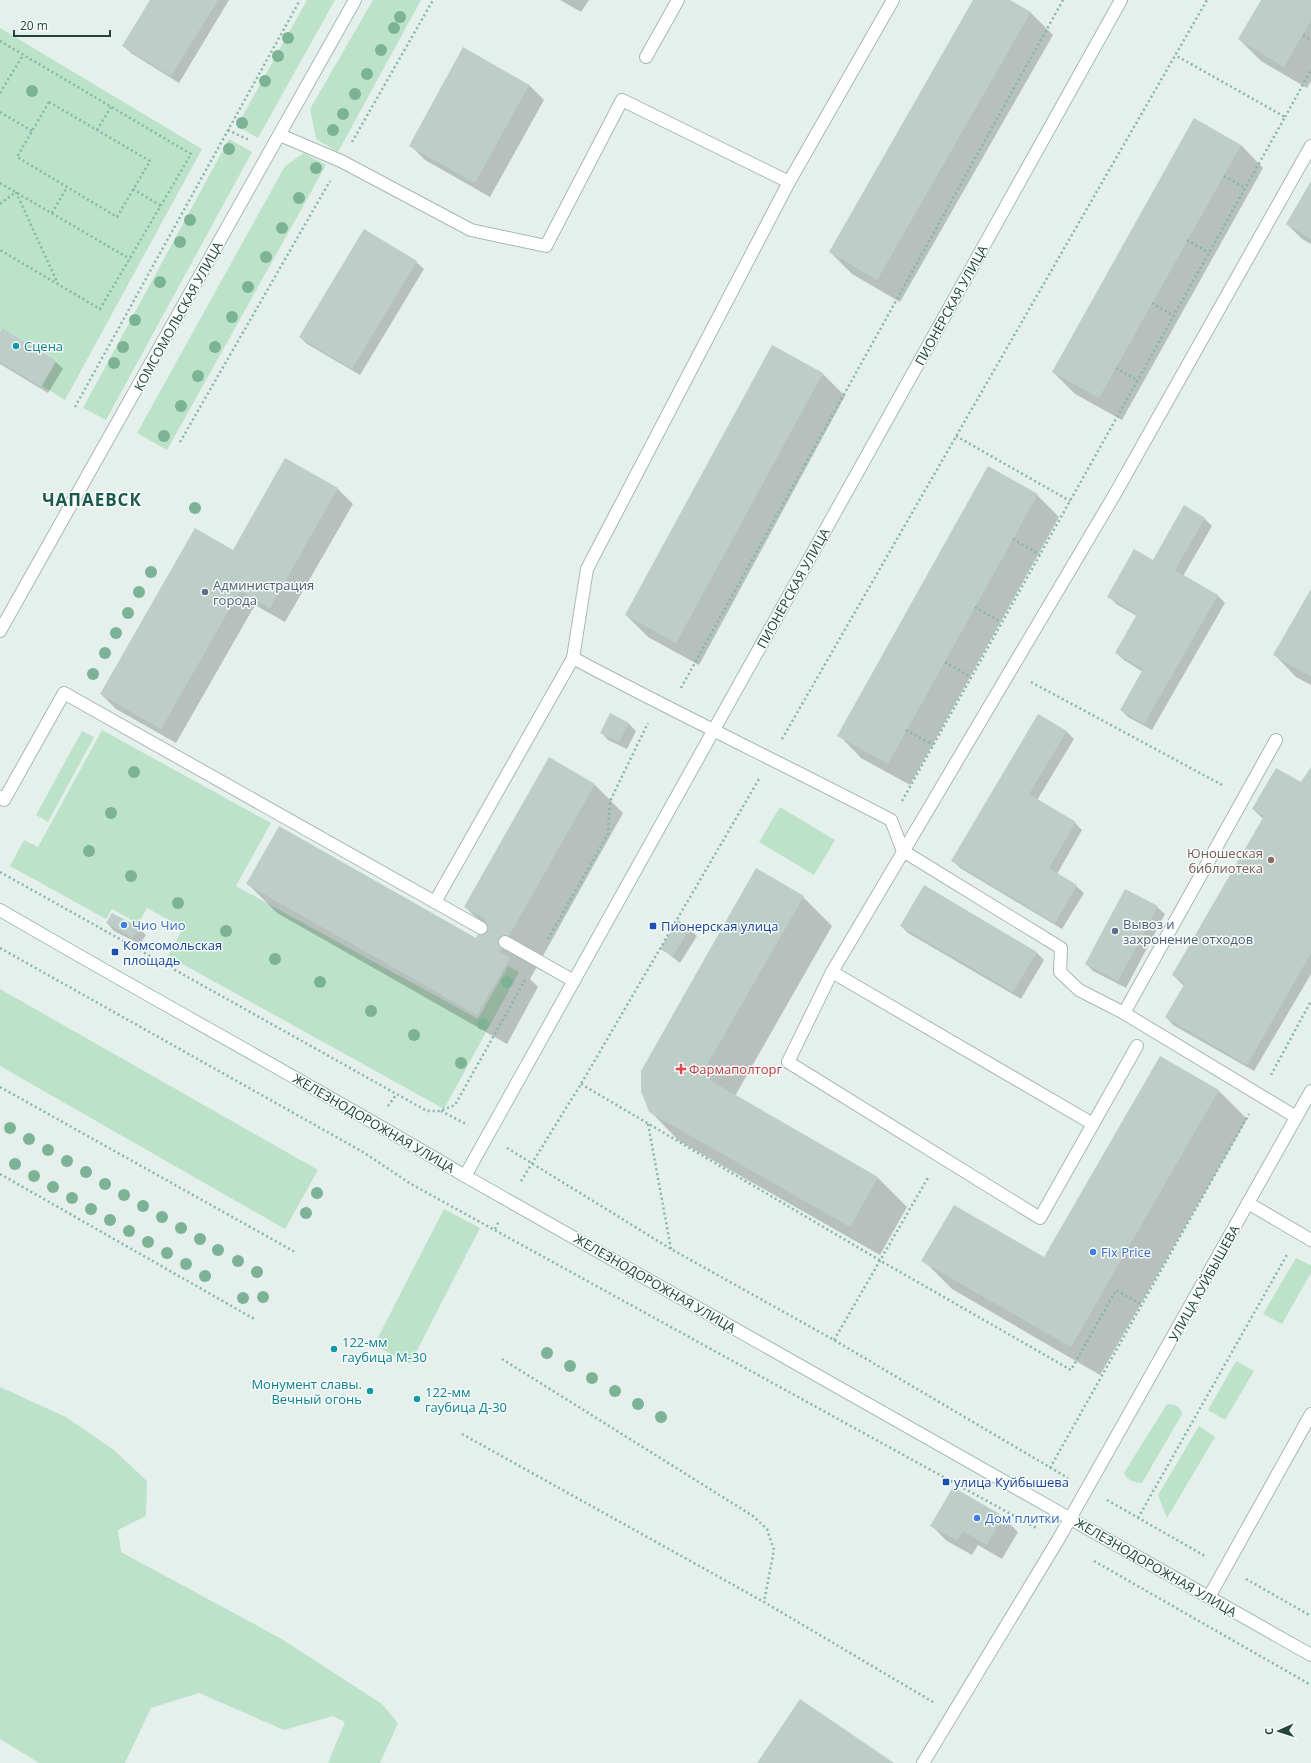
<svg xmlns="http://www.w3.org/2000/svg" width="1311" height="1763" viewBox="0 0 1311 1763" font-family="'Open Sans',sans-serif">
<rect width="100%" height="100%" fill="#e5f0ec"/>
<!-- green -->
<g fill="#bce3c9">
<path d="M307 0H335L258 138 237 126Z"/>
<path d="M373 0H421L338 152 316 139 310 109Z"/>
<path d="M0 28 202 149 65 400 42 386 57 360 2 328 0 331Z"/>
<path d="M229 139 252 152 106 420 83 408Z"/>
<path d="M304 153 326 165 167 450 137 433 285 166Z"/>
<path d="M102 730 271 823 236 886 478 1019 508 966 519 972 444 1109 168 956 183 928 147 908 138 924 112 909 106 919 10 866 24 840 38 847Z"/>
<path d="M82 731 94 737 48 822 36 815Z"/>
<path d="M780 807 835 840 814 875 759 842Z"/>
<path d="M0 989 318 1170 285 1229 0 1066Z"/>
<path d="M444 1209 480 1228 410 1364 374 1345Z"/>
<path d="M1296 1258 1311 1265V1273L1282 1324 1263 1314Z"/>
<path d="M1236 1361 1254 1371 1225 1420 1208 1410Z"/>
<path d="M0 1387 66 1417 114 1450 147 1481 146 1516 118 1530 121 1552 280 1638 382 1704 398 1723 380 1763H328L345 1722 333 1716 284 1730 199 1693 151 1708 125 1763H39L0 1739Z"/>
<path d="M1167 1404C1175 1404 1180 1406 1182 1414L1142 1483C1133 1482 1128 1481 1124 1473Z"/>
<path d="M1199 1426 1215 1437 1167 1518 1158 1495Z"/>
</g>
<!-- shadow -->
<g fill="#0003">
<path d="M151 0H229L179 83 131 53 123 46Z"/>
<path d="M560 0H589L581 12Z"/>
<path d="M974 0H1008L1031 13 1053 35 900 302 852 274 830 252Z"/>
<path d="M1262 0H1311V81L1307 88 1261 61 1239 39Z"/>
<path d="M464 49 529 85 544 100 490 197 425 160 410 145Z"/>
<path d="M1241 145 1263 168 1122 420 1075 394 1053 372Z"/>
<path d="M1311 183V244L1302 239 1287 224Z"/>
<path d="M364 231 416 262 424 269 360 375 307 344 300 337Z"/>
<path d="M2 330 55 361 63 369 48 393 0 364V334Z"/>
<path d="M823 374 845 396 699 665 648 637 626 615Z"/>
<path d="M286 459 338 489 353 504 285 622 255 605 176 743 116 709 101 694 233 552Z"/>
<path d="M1037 495 1059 517 910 785 861 758 839 735Z"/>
<path d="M1204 518 1212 526 1183 576 1218 596 1225 603 1152 730 1128 717 1121 710 1143 672 1124 660 1116 653 1137 616 1116 604 1109 596Z"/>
<path d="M1311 591V685L1296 677 1274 654Z"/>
<path d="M610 715 629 724 636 731 627 749 608 740 601 732Z"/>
<path d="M1039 715 1067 732 1074 739 1037 800 1075 823 1082 830 1057 874 1076 886 1084 893 1062 929 960 868 953 861Z"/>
<path d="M1311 768V974L1254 1071 1173 1025 1166 1017 1184 986 1173 975 1263 819 1253 809 1302 784Z"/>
<path d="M594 784 623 813 530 979 538 987 507 1044 277 913 248 884 476 939 484 925 465 907Z"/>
<path d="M803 897 832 926 735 1096 878 1178 907 1207 880 1255 679 1141 650 1111Z"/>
<path d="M1157 907 1165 914 1126 988 1093 971 1086 964Z"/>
<path d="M107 923 138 928 146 935 140 944 114 931Z"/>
<path d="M901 926 1036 952 1044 960 1021 999 908 933Z"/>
<path d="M689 929 697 936 680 963 662 949Z"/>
<path d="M1218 1090 1247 1119 1100 1375 952 1289 923 1260 1044 1259Z"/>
<path d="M953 1489 1003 1517 1018 1532 1002 1559 978 1545 972 1555 947 1541 932 1526Z"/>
</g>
<!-- building -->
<g fill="#bdcec8">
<path d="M150 0H218L171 76 122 46Z"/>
<path d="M973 0H1010L1031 12 877 280 829 252Z"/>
<path d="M1261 0H1311V20L1284 67 1238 39Z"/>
<path d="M463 47 529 85 475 183 409 146Z"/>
<path d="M1194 118 1241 145 1099 398 1052 372Z"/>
<path d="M1311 181V239L1286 224Z"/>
<path d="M364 229 417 261 352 369 299 337Z"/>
<path d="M2 328 56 360 41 387 0 362V332Z"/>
<path d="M772 345 823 373 676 643 625 615Z"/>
<path d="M285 458 338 488 270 608 240 591 161 729 100 694 195 528 233 550Z"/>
<path d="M988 466 1038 494 888 764 837 736Z"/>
<path d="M1184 505 1205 518 1175 570 1218 595 1144 724 1120 710 1143 669 1115 653 1137 614 1107 597 1134 549 1153 560Z"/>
<path d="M1311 589V677L1273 655Z"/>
<path d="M610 713 629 723 619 742 600 733Z"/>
<path d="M1038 714 1067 731 1029 794 1076 822 1049 868 1077 885 1055 923 951 861Z"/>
<path d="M549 757 595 784 500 952 510 958 477 1015 246 884 279 826 476 938 486 919 464 907Z"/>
<path d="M1311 767V953L1247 1065 1165 1017 1185 983 1172 975 1264 816 1252 809 1276 768 1301 782Z"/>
<path d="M756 868 804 896 701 1075 878 1177 850 1227 649 1112 641 1091V1071Z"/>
<path d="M924 885 1037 952 1013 992 900 926Z"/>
<path d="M1125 889 1158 906 1118 981 1085 964Z"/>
<path d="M112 913 139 927 133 938 106 923Z"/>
<path d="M678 920 690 928 673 956 660 949Z"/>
<path d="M1160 1056 1219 1090 1071 1347 921 1261 954 1205 1044 1257Z"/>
<path d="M953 1487 1003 1516 987 1545 963 1531 957 1541 930 1526Z"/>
<path d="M800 1699 894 1763H757Z"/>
</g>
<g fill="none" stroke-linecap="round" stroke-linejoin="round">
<defs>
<g id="lane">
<path d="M646 57 678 0"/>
<path d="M280 135 341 161 471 230 546 246 622 100 789 182"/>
<path d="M573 658C678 714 785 765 891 820L903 851 1061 948 1060 972 1079 990 1124 1013 1296 1117"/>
<path d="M0 797 4 800 64 693 481 928"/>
<path d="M435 902 573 658 587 569 789 182 893 0"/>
<path d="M505 942 574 981"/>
<path d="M832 972 1093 1124"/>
<path d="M1124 1013 1276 740"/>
<path d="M1137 1046 1040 1218 788 1062 832 972 1115 494 1311 146"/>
<path d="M1248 1203 1311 1240"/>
<path d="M1209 1597 1311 1414"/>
</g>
<g id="street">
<path d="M0 631 355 0"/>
<path d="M923 1763 1058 1540 1311 1091"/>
</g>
<g id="secondary">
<path d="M0 910C154 1000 312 1085 465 1176L1311 1655"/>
<path d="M465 1176 1121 0"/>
</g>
</defs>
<!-- lane casing -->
<use href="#lane" stroke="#a6b9b4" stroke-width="14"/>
<!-- street casing -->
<use href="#street" stroke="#a6b9b4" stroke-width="14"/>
<!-- secondary casing -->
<use href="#secondary" stroke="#a2bdb5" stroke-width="14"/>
<!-- path -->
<g stroke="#82b7a9" stroke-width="2.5" stroke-dasharray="2 3" stroke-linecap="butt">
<path d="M1303 35 1311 40"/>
<path d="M0 41 191 154 100 309 0 250"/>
<path d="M0 93 23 55"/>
<path d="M49 102 150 161 117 217 17 157Z"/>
<path d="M0 112 32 131"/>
<path d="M1285 117 1311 70"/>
<path d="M97 130 111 107"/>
<path d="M228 130 249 140"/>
<path d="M352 142 433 0"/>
<path d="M1224 176 1245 188"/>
<path d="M0 183 130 259"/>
<path d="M133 189 161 206"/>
<path d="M0 204 16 192 58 284"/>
<path d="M52 213 67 187"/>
<path d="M1187 240 1209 253"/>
<path d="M1152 303 1174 316"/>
<path d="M1116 368 1137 380"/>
<path d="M75 407 300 0"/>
<path d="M956 436 1070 501"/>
<path d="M180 442 330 181"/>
<path d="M1013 539 1040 555"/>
<path d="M975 607 1001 622"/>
<path d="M945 662 971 677"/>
<path d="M1031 682 1224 786"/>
<path d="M681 688 1063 0"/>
<path d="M906 730 933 745"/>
<path d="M782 739 1207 0"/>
<path d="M902 801 1285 117 1175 55"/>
<path d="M0 872 427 1111H440L455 1105 525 980"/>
<path d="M548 939 608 834 610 801 648 723"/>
<path d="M0 948 363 1152 411 1184 1038 1529"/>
<path d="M1271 1075 1311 1001"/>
<path d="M581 1084 881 1261 1071 1370 1116 1290 1142 1305"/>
<path d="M0 1087 295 1252"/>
<path d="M388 1106 396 1095"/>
<path d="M441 1111 468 1125"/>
<path d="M648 1124 671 1249"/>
<path d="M507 1148 671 1249 834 1340 1068 1478"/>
<path d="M0 1174 256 1320"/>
<path d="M521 1181 581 1084 759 779"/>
<path d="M495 1229 499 1221"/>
<path d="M834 1340 929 1176"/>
<path d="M502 1359 753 1516 767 1529 774 1550 764 1602"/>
<path d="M462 1434 764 1602 933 1702"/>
<path d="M1050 1468 1249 1114"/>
<path d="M1107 1500 1205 1556"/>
<path d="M1138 1518 1288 1253"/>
<path d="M1094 1561 1311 1685"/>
<path d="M1246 1579 1311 1616"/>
</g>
<!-- lane -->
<use href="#lane" stroke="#fff" stroke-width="12"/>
<!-- street -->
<use href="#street" stroke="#fff" stroke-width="12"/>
<!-- secondary -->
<use href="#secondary" stroke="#fff" stroke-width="12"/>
</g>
<!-- trees -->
<g fill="#7cb396">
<circle cx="400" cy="17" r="6"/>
<circle cx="394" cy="28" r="6"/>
<circle cx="288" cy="38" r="6"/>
<circle cx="381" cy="50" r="6"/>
<circle cx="278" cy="56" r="6"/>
<circle cx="367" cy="74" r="6"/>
<circle cx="265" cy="81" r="6"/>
<circle cx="32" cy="91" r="6"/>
<circle cx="355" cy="94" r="6"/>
<circle cx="343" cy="114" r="6"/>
<circle cx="242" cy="123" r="6"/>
<circle cx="333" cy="130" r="6"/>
<circle cx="229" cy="149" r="6"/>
<circle cx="316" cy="168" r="6"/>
<circle cx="299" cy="198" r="6"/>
<circle cx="190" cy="220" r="6"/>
<circle cx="282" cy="228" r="6"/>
<circle cx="180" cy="242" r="6"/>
<circle cx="266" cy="257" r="6"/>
<circle cx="160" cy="282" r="6"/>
<circle cx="248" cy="287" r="6"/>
<circle cx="232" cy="317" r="6"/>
<circle cx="135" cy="320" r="6"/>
<circle cx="123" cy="347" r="6"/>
<circle cx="215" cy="347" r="6"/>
<circle cx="114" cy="363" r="6"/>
<circle cx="198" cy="376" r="6"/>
<circle cx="181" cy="406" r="6"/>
<circle cx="164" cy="436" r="6"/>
<circle cx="195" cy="508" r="6"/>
<circle cx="151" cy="572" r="6"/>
<circle cx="139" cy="592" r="6"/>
<circle cx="128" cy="613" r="6"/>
<circle cx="116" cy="633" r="6"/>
<circle cx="105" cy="653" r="6"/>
<circle cx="93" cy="674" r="6"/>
<circle cx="134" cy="772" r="6"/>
<circle cx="111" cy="813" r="6"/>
<circle cx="89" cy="851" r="6"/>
<circle cx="131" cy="876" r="6"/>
<circle cx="178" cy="903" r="6"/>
<circle cx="226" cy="931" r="6"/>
<circle cx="275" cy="959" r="6"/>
<circle cx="320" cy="982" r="6"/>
<circle cx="507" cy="982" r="6"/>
<circle cx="371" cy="1011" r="6"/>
<circle cx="483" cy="1024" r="6"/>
<circle cx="414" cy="1035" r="6"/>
<circle cx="461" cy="1063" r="6"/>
<circle cx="10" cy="1128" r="6"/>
<circle cx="29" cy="1139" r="6"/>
<circle cx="48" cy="1150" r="6"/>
<circle cx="67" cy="1161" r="6"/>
<circle cx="15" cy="1164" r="6"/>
<circle cx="86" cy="1172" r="6"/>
<circle cx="34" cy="1176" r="6"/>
<circle cx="105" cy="1184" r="6"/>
<circle cx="53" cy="1187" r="6"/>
<circle cx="317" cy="1193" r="6"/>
<circle cx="124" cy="1195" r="6"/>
<circle cx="72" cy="1198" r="6"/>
<circle cx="143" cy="1206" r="6"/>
<circle cx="91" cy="1209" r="6"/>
<circle cx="306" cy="1213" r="6"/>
<circle cx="162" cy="1217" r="6"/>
<circle cx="110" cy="1220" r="6"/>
<circle cx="181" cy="1228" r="6"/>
<circle cx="129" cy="1231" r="6"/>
<circle cx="200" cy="1239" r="6"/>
<circle cx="148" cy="1242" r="6"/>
<circle cx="218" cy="1250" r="6"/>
<circle cx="167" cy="1253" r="6"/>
<circle cx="238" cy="1261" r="6"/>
<circle cx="186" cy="1264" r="6"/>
<circle cx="257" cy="1272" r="6"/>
<circle cx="205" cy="1276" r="6"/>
<circle cx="263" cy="1297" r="6"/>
<circle cx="243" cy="1298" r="6"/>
<circle cx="547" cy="1353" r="6"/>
<circle cx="570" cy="1366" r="6"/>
<circle cx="592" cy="1378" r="6"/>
<circle cx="615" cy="1391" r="6"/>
<circle cx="638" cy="1404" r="6"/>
<circle cx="661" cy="1417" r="6"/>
</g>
<!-- markers -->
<g fill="#0f9aa8" stroke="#f7fbf9" stroke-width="1.5">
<circle cx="16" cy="346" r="4"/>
<circle cx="334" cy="1349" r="4"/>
<circle cx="370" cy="1391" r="4"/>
<circle cx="417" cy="1399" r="4"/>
</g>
<g fill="#5c6f8a" stroke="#f7fbf9" stroke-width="1.5">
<circle cx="205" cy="592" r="4"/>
<circle cx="1115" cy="931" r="4"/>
</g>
<circle fill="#8d6e63" stroke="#f7fbf9" stroke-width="1.5" cx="1271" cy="860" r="4"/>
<g fill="#3f7fe0" stroke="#f7fbf9" stroke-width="1.5">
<circle cx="124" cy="925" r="4"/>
<circle cx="1093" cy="1252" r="4"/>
<circle cx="977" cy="1518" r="4"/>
</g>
<g fill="#1a4fb4" stroke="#f7fbf9" stroke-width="1.5">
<rect x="649" y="922" width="8" height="8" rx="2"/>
<rect x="111" y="948" width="8" height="8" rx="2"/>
<rect x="942" y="1478" width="8" height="8" rx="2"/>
</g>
<path fill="#e0444e" stroke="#f7fbf9" stroke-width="1.5" d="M679 1063h4v4h4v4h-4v4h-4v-4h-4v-4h4z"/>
<g text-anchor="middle" stroke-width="3" stroke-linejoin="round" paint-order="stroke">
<!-- street labels -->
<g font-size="13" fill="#21453d" stroke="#f7fbf9">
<text transform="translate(951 305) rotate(-61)" y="5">ПИОНЕРСКАЯ УЛИЦА</text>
<text transform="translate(178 316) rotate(-61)" y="5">КОМСОМОЛЬСКАЯ УЛИЦА</text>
<text transform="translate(793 588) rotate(-61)" y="5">ПИОНЕРСКАЯ УЛИЦА</text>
<text transform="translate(374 1123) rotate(30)" y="5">ЖЕЛЕЗНОДОРОЖНАЯ УЛИЦА</text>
<text transform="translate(655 1283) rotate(30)" y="5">ЖЕЛЕЗНОДОРОЖНАЯ УЛИЦА</text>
<text transform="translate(1204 1283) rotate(-61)" y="5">УЛИЦА КУЙБЫШЕВА</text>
<text transform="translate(1156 1567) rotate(30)" y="5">ЖЕЛЕЗНОДОРОЖНАЯ УЛИЦА</text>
</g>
<!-- culture labels -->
<g font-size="13" fill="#0d838f" stroke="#f7fbf9" text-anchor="start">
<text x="24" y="351">Сцена</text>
<text x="342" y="1347">122-мм<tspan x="342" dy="15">гаубица М-30</tspan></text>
<text x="362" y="1389" text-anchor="end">Монумент славы.<tspan x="362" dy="15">Вечный огонь</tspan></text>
<text x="425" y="1397">122-мм<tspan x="425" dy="15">гаубица Д-30</tspan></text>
</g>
<!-- service labels -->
<g font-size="13" fill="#4e5e75" stroke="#f7fbf9" text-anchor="start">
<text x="213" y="590">Администрация<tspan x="213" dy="15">города</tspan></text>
<text x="1123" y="929">Вывоз и<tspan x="1123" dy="15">захронение отходов</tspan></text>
</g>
<!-- education labels -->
<g font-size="13" fill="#785e54" stroke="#f7fbf9" text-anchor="end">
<text x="1263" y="858">Юношеская<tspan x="1263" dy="15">библиотека</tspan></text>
</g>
<!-- shop labels -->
<g font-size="13" fill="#366cbe" stroke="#f7fbf9" text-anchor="start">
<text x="132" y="930">Чио Чио</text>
<text x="1101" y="1257">Fix Price</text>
<text x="985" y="1523">Дом плитки</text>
</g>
<!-- transit labels -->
<g font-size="13" fill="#164399" stroke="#f7fbf9" text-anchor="start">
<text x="661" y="931">Пионерская улица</text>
<text x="123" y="950">Комсомольская<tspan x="123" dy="15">площадь</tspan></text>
<text x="954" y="1487">улица Куйбышева</text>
</g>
<!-- health labels -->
<g font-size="13" fill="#be3a42" stroke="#f7fbf9" text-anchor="start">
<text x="689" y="1074">Фармаполторг</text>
</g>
<!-- district labels -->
<g font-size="17" font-weight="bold" letter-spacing="1" fill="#1a5a4e" stroke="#f7fbf9">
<text x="92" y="506">ЧАПАЕВСК</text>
</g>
</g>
<!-- north arrow -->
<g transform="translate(1279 1731) rotate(267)" stroke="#f7fbf9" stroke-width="3" paint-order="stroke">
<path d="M0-3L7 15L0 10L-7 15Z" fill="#21453d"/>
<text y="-6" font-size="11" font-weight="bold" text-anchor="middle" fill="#21453d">С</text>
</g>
<!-- scale -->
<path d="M14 30v6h96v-6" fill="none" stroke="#21453d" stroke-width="2"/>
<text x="20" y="30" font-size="12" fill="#21453d" stroke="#f7fbf9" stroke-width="3" paint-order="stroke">20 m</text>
</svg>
